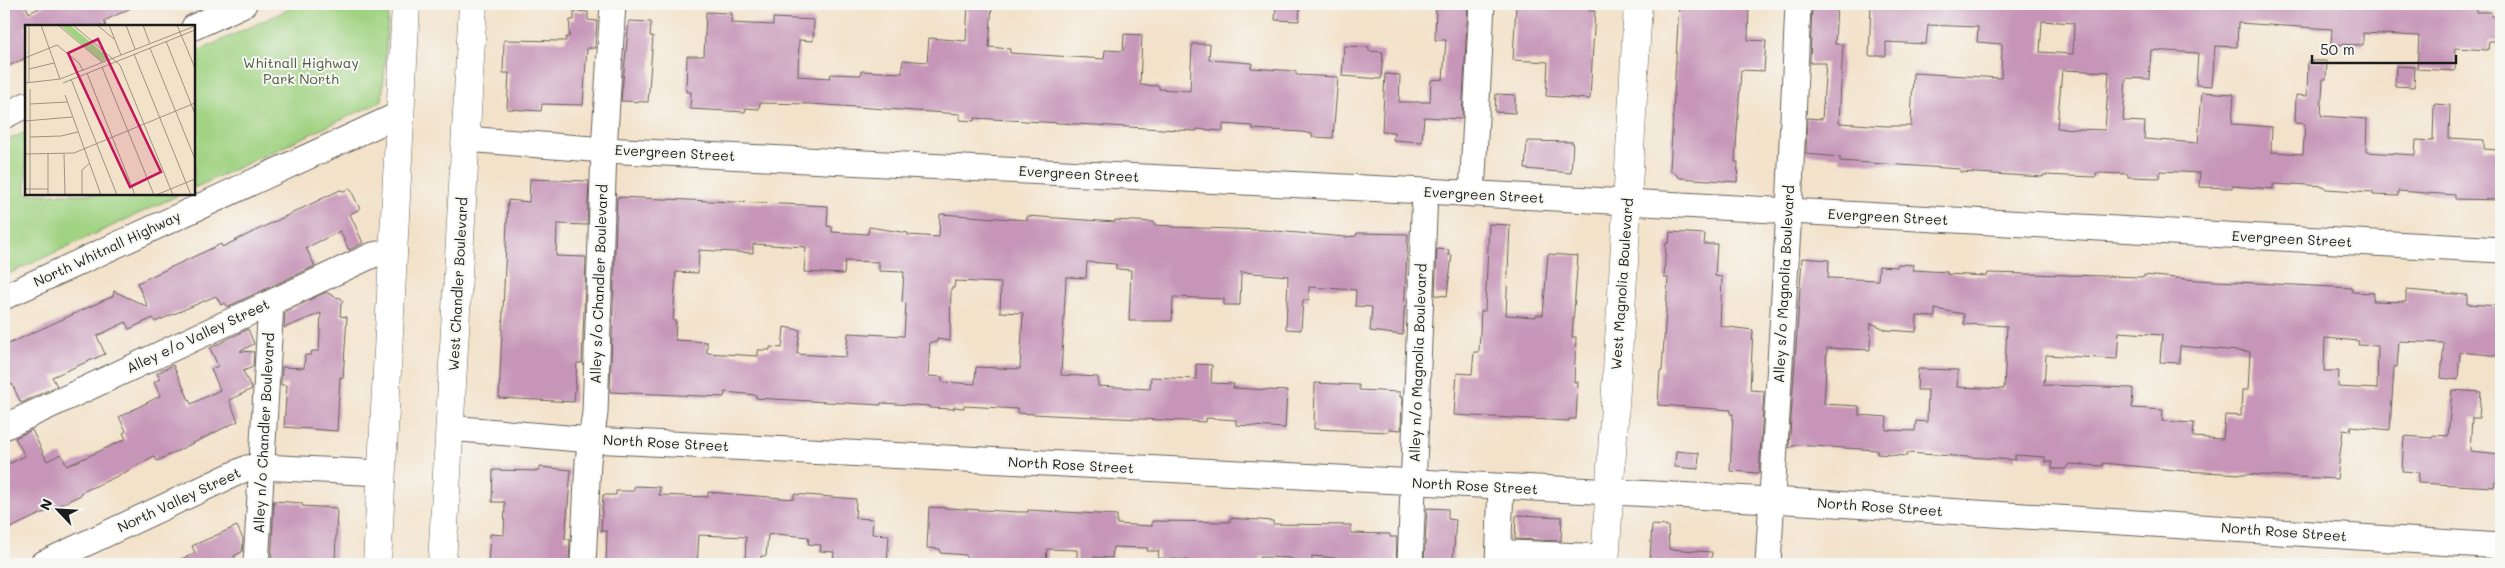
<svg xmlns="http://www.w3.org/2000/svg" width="2505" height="568" viewBox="0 0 2505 568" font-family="Mali,sans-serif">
<rect width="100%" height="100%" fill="#f6f6f2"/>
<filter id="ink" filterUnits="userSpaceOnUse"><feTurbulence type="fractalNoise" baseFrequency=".02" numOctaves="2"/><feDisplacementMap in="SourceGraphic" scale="10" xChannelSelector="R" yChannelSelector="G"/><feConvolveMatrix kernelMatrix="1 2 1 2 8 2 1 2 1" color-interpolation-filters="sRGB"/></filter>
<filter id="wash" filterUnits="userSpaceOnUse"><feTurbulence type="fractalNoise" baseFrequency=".0096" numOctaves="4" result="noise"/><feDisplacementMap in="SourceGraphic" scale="20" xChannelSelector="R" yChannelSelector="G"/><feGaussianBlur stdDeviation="1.12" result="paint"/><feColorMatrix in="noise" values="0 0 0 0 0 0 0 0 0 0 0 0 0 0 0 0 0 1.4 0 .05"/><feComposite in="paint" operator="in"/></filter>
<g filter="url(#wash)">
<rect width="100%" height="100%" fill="#f3e2ca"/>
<!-- green -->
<g fill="#a1d383" stroke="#5e7850">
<path d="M300 4H389L382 101 194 188V53Z"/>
<path d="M26 132V194H181L4 276V142Z"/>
</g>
<g id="blocks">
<!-- building -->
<g fill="#c695b8" fill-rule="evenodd">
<path d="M4 4H25L29 13 47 4H139L104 21 106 26H26V58L4 68Z"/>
<path d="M968 4H992L989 47 1010 49V53L1104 59 1105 50 1123 51 1124 34 1142 35 1140 85 1159 86V89L1190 91 1192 44H1210L1209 60 1252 63 1251 68 1296 71V75L1338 77 1333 138 1312 137V134L1302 132 1253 129V126L1223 124V131L1197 129 1196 131 975 118 974 121 960 120V114L811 104 760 103 759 109 746 108 745 112 690 109 691 92H686L687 56H704L706 12 732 13 731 23 773 25V18L814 20 813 41 799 40 798 76 830 78 831 74 861 75V71L902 73 903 60 927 62 929 38 966 41Z"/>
<path d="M1276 4H1300L1299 21 1275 20Z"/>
<path d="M1440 4H1468L1462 119 1424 117 1422 142 1393 140 1394 132H1382L1385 74 1400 75 1399 102H1430L1431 80 1443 79 1446 40H1435L1436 5Z"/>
<path d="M1516 4H1589V11H1595L1590 99 1546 96 1548 62 1513 60Z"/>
<path d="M1679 4H1749L1748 40 1766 41 1764 71 1741 70 1735 162H1738L1737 182 1680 178 1670 169Z"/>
<path d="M1812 4H1837L1835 44H1843L1839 123 1887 126H1911L1913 73 2001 78 2002 44 1977 42 1978 27 1928 25 1926 44 1886 42V56H1869L1871 4H2411L2477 9V12H2491V16L2499 17 2498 41H2489L2488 50 2456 48 2455 71 2417 69 2419 36 2363 33V45L2331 44 2332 29 2238 23 2237 47 2215 46 2212 86 2196 85 2198 53 2151 50 2149 79 2126 78 2123 121 2145 122 2144 139 2198 143 2202 92 2234 94 2232 124 2272 127 2271 152 2303 154 2305 124 2295 123 2296 95 2307 96 2308 61H2327L2326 79H2323L2321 116 2367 119 2366 152 2415 155 2416 140 2433 141 2434 104 2450 105 2449 138 2484 140V149L2498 150 2496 183H2501V200L2455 199V195L2398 191V196L2373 195V192L2326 189 2324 186 2293 184 2292 185 2273 184V189L2232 186V188L2199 187 2200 173 2160 171V178L2128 177V174L2098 173H2096V177L2043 175V177L1960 172V169L1840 161V157L1806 154 1807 118 1822 119 1826 63H1810ZM2042 21 2074 23 2073 54 2040 52ZM2062 70 2109 72 2105 130 2057 128Z"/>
<path d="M574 11 588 12V20L597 21 595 48H587L583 105 542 104 541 111 507 109 509 73H503L504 40 566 41V37H569L570 20H574Z"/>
<path d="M629 21 651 22 650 36H653L648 102 621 101Z"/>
<path d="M1344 46 1369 47V51L1383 52 1381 79 1342 76Z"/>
<path d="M2396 66 2415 67 2414 87 2395 86Z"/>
<path d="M1496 94 1515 95V113L1495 112Z"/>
<path d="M1527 141 1573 142 1571 173 1525 169Z"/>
<path d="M530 179 589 181 587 225 557 224 556 256 586 257 582 363H577L574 402 499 398 508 200 529 202Z"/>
<path d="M350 188 360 209 350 214 363 243 349 250 340 231 306 248 315 266 227 307 225 303 221 305 216 296 155 322 153 318 129 329 126 322 97 336 105 354 52 377 57 386 21 403 12 384 4 388V346L113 296 114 291 148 307 137 283 221 244 222 247 340 190 344 191Z"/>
<path d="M617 197 828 206 827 226 832 227V232L868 234 869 227 908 233V235L939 237 940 214 1027 220V216L1115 222V220L1154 222V225L1171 226V227L1263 230 1346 237 1356 236 1357 233 1408 234 1403 335 1370 331 1372 307 1355 306 1356 290 1309 287V300H1303L1301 330 1286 329 1288 276 1241 272 1240 305H1224V299L1173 297 1172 321H1129L1131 270 1116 269V264L1087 262 1086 278 1066 277 1061 375 1098 377V386L1150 389 1151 377 1196 379V364L1212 365 1211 383 1234 384 1233 388 1287 391 1285 428 1236 425V420L1206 418V422L1051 415 1017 413 1018 409 964 406V408L954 407V409L929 408V406L881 403V405L756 398V395L725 392 724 397 610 392ZM753 244 806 247 804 272 844 274 845 261 879 262V271L904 272 902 302 906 303 904 336 848 333 846 357 797 354 800 330 784 327 782 348 770 347V350H758V356L707 353V342L675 340 676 321H673L676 272 698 273 699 250 753 253ZM955 281 1001 283 1000 312 1023 313 1020 369 976 367 975 384 942 382V377L928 376 930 342H937V339L950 341 951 288H954Z"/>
<path d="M1489 224 1510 225 1506 315 1536 317V315H1543L1548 254 1578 256 1572 337H1576L1574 382H1578L1576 419H1569V421L1454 415 1457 373 1472 374 1474 352H1479L1481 311H1485Z"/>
<path d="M1670 232 1705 234 1704 244H1717L1715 276 1722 277 1720 326 1753 330 1750 390 1764 391 1759 473 1730 471 1733 414H1730L1731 410 1658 405 1660 371H1662L1668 278H1664L1666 243H1669Z"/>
<path d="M1437 249 1449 250 1448 255H1452L1447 296 1435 295Z"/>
<path d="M1802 258 1829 260 1828 278 1878 280 1879 266 1897 267 1898 264 1914 265 1913 270 1947 272V274L1987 276 1988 273 2144 277V275L2197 280 2352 288V292L2374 293 2373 301 2406 302V290L2467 295V304L2501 306V356L2460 352 2458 380 2441 378 2444 343 2399 341 2397 367H2394L2390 430 2351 426 2350 431 2343 430 2337 479 2185 471 2103 463V466L2069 464 2065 469H2052V462H2045V457L2015 455V460L1907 453V456L1877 454V450L1796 445 1789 448ZM1935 309 1964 314V324L2007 326 2004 389 1957 387 1958 370 1918 369 1917 390H1928L1927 422 1916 421 1915 431 1886 430 1887 417 1859 415V406L1824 404 1827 348 1870 350 1871 323 1887 330 1916 332 1917 316 1935 317ZM2119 332 2162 335 2160 362 2179 363 2180 346 2250 352 2248 390H2242L2241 416 2225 415 2223 439 2193 437 2194 423 2162 421 2163 410 2132 408 2133 388 2044 385 2046 355 2117 359ZM2325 338 2359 341 2358 345 2378 346 2377 389 2338 387 2339 371H2324Z"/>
<path d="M326 292 335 297 341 298 343 302 341 304 340 316 347 317 343 378 340 377 337 431 284 427 287 385H281L282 367 304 368 305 355H311L312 351H319L321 313 284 328 285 312Z"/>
<path d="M248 329 254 344 240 351 254 352 253 367 243 371 252 389 229 400 238 421 157 461 154 456 122 474 80 493 81 495 4 531V466L25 456 15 438 32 430 47 461 61 454 67 466 126 439 123 433 126 431 119 417 160 396 154 382 160 379 157 373 173 365 191 404 220 390 211 369 218 366 210 348Z"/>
<path d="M1315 383 1359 385V390L1400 392V397H1402L1401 430 1389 429V432L1314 429Z"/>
<path d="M2452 390 2481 392 2479 418H2472L2470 451 2501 454V482H2495L2494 487 2418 483 2419 472 2402 471 2404 436 2432 438 2433 435 2448 436Z"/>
<path d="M1676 451 1699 453 1698 469 1675 467Z"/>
<path d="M539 467 571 470 565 539H570L569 564H488L490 534 504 535 505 502H492L493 470 539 471Z"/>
<path d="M634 486 660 487 659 495 708 497V492L794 499V494L856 499 855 518 873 519 872 534 889 535 887 564H833L834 552 820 551 821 545 808 544 809 537 776 534 768 535 766 556H761V564H745L746 537 699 535 697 564H606L607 531H601L603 495H616V491H634Z"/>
<path d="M274 501 302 503V506L337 508 335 564H271Z"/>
<path d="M929 507 1019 512H1028V510L1117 515V524L1152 526V521L1230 522V518L1273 521V524L1351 525V533L1390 534V537H1397L1396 564H1361V560L1312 556V564H1294V560L1290 558 1260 557 1258 564H1188V560L1158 558 1159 551H1147L1148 548 1113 547 1112 558 1094 557V564H1077V550L1047 549 1046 563 988 564 966 562V555L940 553V549L927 548Z"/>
<path d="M1427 508 1448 509V519L1456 520 1453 560H1446V564H1424Z"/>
<path d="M1518 515 1562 517 1561 541 1515 539 1516 516Z"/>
<path d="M1652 525 1668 526 1669 549 1712 552 1711 564H1653V559H1650Z"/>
<path d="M237 526 243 539 242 552 234 556 238 564H171L195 553 192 546Z"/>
</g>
</g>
</g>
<g filter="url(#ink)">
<use href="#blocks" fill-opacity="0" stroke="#676159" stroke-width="1"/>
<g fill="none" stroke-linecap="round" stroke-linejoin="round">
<defs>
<g id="minor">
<path d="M194 27 244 4"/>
<path d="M4 116 26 105"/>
<path d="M466 139 604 150 1425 191 2501 250"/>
<path d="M1472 194 1482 4"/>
<path d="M4 297 400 114"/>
<path d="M4 427 347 267 373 255 394 251"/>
<path d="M449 428 591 440 1771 500 2501 546"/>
<path d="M42 564 247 468 261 467 382 473"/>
<path d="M256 564 271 303"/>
<path d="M583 564 588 461 595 413 604 150 613 4"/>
<path d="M1410 564 1425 191"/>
<path d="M1498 564 1501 560 1511 553 1605 557"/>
<path d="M1498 564 1501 487"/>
<path d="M1768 564 1789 211 1798 4"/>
</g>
<g id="major">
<path d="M377 564 406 4"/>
<path d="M442 564 473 4"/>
<path d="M1605 564 1624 261 1638 4"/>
</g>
</defs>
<!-- minor casing -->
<use href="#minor" stroke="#676159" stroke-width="27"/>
<!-- major casing -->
<use href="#major" stroke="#676159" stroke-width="29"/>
<!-- minor -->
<use href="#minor" stroke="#fff" stroke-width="25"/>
<!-- major -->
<use href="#major" stroke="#fff" stroke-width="28"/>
</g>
</g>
<g text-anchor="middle" stroke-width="4" stroke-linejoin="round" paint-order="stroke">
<!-- park labels -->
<g font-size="14" fill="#4b5c40" stroke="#f6f6f2">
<text x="301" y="68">Whitnall Highway<tspan x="301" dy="16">Park North</tspan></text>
</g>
<!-- street labels -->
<g font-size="14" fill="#1c1c1c" stroke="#f6f6f2">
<text transform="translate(675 153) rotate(3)" y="5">Evergreen Street</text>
<text transform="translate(1079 174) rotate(3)" y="5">Evergreen Street</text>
<text transform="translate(1484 195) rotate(3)" y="5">Evergreen Street</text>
<text transform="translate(1888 217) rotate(3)" y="5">Evergreen Street</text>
<text transform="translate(2292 239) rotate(3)" y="5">Evergreen Street</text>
<text transform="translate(107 249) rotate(-25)" y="5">North Whitnall Highway</text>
<text transform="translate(458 284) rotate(-87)" y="5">West Chandler Boulevard</text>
<text transform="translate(599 284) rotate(-88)" y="5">Alley s/o Chandler Boulevard</text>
<text transform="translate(1622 284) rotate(-86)" y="5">West Magnolia Boulevard</text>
<text transform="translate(1784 284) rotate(-87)" y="5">Alley s/o Magnolia Boulevard</text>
<text transform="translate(198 336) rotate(-25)" y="5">Alley e/o Valley Street</text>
<text transform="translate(1418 363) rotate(-88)" y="5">Alley n/o Magnolia Boulevard</text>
<text transform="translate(264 433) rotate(-87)" y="5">Alley n/o Chandler Boulevard</text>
<text transform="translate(666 443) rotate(3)" y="5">North Rose Street</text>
<text transform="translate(1071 465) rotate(3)" y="5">North Rose Street</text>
<text transform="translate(1475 486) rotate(3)" y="5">North Rose Street</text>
<text transform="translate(179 500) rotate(-25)" y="5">North Valley Street</text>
<text transform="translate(1880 507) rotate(4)" y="5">North Rose Street</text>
<text transform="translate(2284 532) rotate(4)" y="5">North Rose Street</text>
</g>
</g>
<!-- overview -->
<g transform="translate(25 25)">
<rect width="170" height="170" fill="#f3e2ca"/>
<path d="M35 0H45L84 33 77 37Z" fill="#a1d383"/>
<path fill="none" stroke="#9d9384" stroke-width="1" d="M4 0V58M16 0 35 54 170 1M33 0 77 37M48 0 95 40 148 170M72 0 89 14M84 0 96 30M101 0 110 24M118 0 125 19M152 0 170 43M141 16 170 89M125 23 170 134M109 29 166 170M0 33 32 20 54 38 58 46M77 42 129 170M4 44 29 38M62 48 110 170M46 54 92 170M0 58 35 54M38 58 170 5M5 64V170M40 70 76 170M5 79 42 77M0 96 47 92M5 112 36 111 53 107M0 129 49 128 170 78M23 129V170M39 129 40 170M0 164H23M57 170V145L65 138M131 170 170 154"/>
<path fill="#c2185b" fill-opacity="0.15" stroke="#c2185b" stroke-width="2.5" d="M73 14 136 147 105 162 43 28Z"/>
<rect width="170" height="170" fill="none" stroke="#1c1c1c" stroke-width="2.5"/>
</g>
<!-- margin -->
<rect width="2505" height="568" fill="none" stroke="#f6f6f2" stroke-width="20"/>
<!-- north arrow -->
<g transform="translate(58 510) rotate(295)" stroke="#f6f6f2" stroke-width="4" paint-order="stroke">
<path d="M0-4L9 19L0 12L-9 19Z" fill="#1c1c1c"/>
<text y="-8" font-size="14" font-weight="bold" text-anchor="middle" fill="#1c1c1c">N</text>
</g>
<!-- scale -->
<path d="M2312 55v8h144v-8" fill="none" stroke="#1c1c1c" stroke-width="2.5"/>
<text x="2320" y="55" font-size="15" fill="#1c1c1c" stroke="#f6f6f2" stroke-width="4" paint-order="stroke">50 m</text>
</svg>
